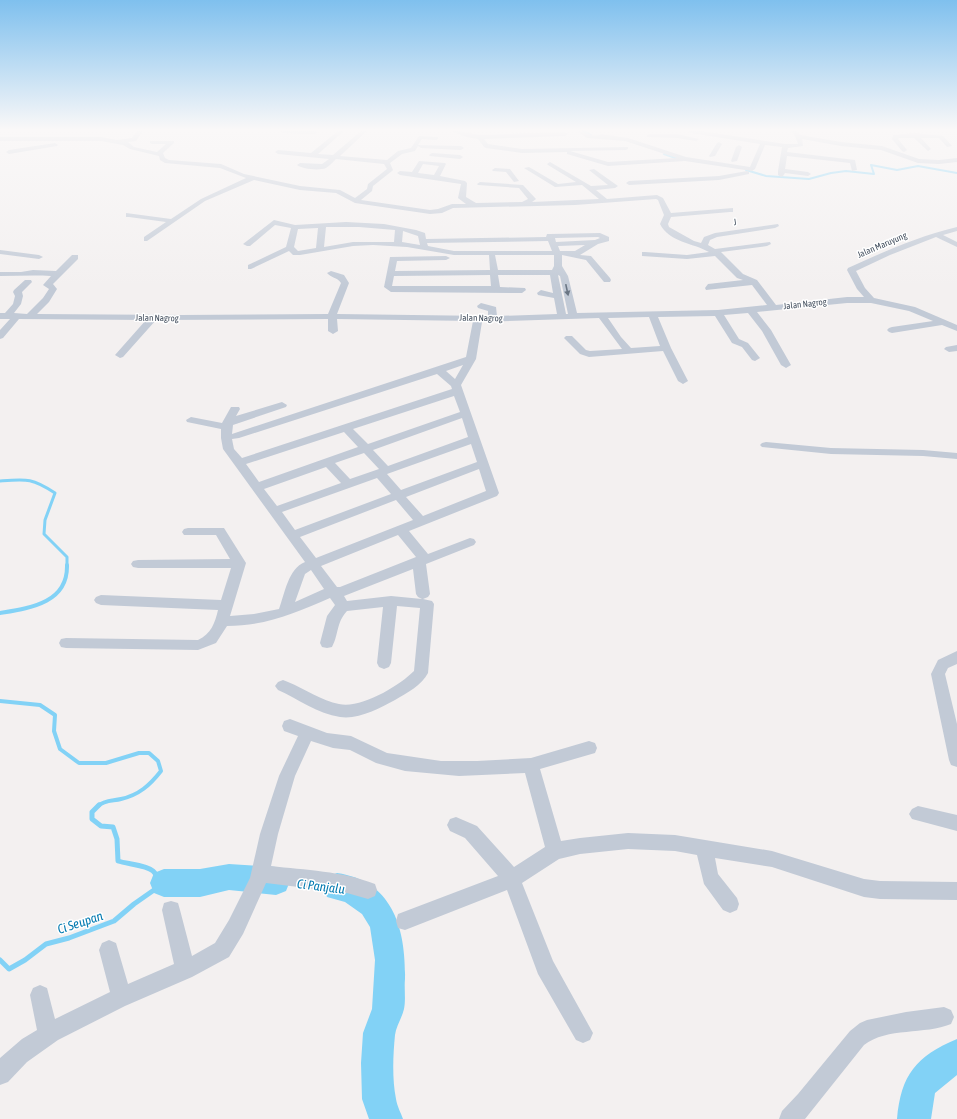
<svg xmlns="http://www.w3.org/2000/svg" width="957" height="1119" viewBox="0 0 957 1119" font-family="'Asap Condensed',sans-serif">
<rect width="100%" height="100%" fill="#f3f0f0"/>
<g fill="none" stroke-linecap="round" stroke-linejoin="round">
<!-- stream-far3 -->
<g stroke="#82d2f6" stroke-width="2">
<path d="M583 131 591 135"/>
<path d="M664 154 681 160"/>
<path d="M746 170 766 176 809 179 831 173 846 171 874 174 871 165 897 170 918 166 957 173"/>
</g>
<!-- stream-far2 -->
<path stroke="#82d2f6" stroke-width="3" d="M0 481C27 479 32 478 55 493L45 520 44 534 67 557V566"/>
<!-- stream-far1 -->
<g stroke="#82d2f6" stroke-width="4">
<path d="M0 613C30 608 68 603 67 565"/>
<path d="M0 701 40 705 55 715 54 731 60 749 79 763H106L139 753H149L158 761 161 771C150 785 139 795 121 799 113 801 104 800 98 806"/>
</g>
<!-- stream -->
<path stroke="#82d2f6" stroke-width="5" d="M0 960 9 969 25 960 46 944 69 938 114 921 134 904 164 883C159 879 157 875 153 871 147 865 127 864 118 861L117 839 113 827 101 826 92 819V812L99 805"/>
<!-- river -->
<g fill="#82d2f6" fill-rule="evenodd">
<path d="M229 864 276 867 286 871 290 881 286 891 276 895 229 890 200 897H164L154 893 150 883 154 873 164 869H200Z"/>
<path d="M337 873C393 881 406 929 405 979 404 988 406 999 404 1009 402 1018 396 1026 395 1035 393 1055 392 1079 396 1099 397 1106 401 1113 403 1119H369L362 1099 361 1063 363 1033 372 1009 375 960 370 927 362 914 345 902 327 897 323 887 327 877Z"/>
<path d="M957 1039V1075L935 1093 931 1119H897C901 1075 916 1056 957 1039Z"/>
</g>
<!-- minor -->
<g fill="#c2cad6" fill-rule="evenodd">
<path d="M137 131H143L136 141 128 142 134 147 157 152 166 144H152L150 143V141H174V143L163 153 165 158 169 160 221 164 244 174 300 186 340 190 355 198 367 189 368 184 387 169 384 164 336 159C333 162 329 166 326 168 319 171 302 169 297 165L300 163 322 164 329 159 278 154 275 152 278 150 311 153 338 131H344L318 154 333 155 361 131H367L340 156 387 160 398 151 411 148 419 136 438 137V139L436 140 422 139 418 145 461 146 464 148 461 150 421 148 418 146 415 151 402 154 390 163 393 170 392 171 373 186 372 191 361 200 430 210 438 209 452 204H466L458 198 461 184 400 175 397 173 400 171 412 172 419 161 445 163 446 164 440 176 465 181 467 183 466 197 476 203 522 202 528 199 519 188 478 185 477 184 480 182 523 185 536 199 532 202 599 199 582 185 555 187 524 168 529 167 558 184 576 182 548 165 547 164 550 162 591 186 608 185 589 170 594 169 618 186 615 188 596 190 607 199 657 195 663 198 671 213 733 208V212H730L671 217 668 224 669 227 694 241 701 243 704 237 715 233 778 224 779 226 775 228 717 237 710 240 708 245 715 249 770 242 771 244 767 246 721 252 743 274 757 280 776 305 847 297H864L857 289 847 270 848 268C883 252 919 236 957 227V231L943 235 957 242V247L936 237 890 255 856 271 865 288 874 298 915 307 957 325V331L942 325 892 333 889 332 887 330 889 328 892 327 933 321 909 311 871 303H847L757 312 771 330 791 365 786 368 781 365 762 331 748 313 724 315 739 339 748 343 760 358 755 361 752 360 742 347 732 343 715 316 658 317 671 348 688 381 683 384 678 381 663 351 589 357 580 354 564 338 566 336H572L586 350 590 351 622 349 599 318 482 322 476 359 461 385 499 493 497 496 409 531 428 554 470 538 474 539 476 542 474 545 426 564 430 594 428 597 423 599 432 601 434 604 428 673C422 685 407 693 395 700 380 708 358 720 340 717 318 714 298 699 278 690L275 686 278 682 283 680 288 682C305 689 322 701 339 704 361 709 399 686 414 671L420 608 397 606 391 663 389 667 384 669 379 667 377 663 383 607 347 611C336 623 339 634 332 647L327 648 322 647 320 643 327 616 335 605 330 598C295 613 266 626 227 626L216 643 198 650 66 648 61 647 59 643 61 639 66 638 198 640C211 634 215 623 218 610L101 605 96 603 94 600 96 597 101 595 221 600 231 568H138L133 567 131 564 133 561 138 560 230 559 216 535H184L182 532 184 529 188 528H224L246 563 230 616 254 614 279 609C285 593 288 569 305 562L223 449 221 438V429L187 422 186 420 191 417 222 423 231 407H239L240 409 236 416 282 402 287 405 286 407 233 425 232 434 466 357 473 321 337 319 338 331 333 334 328 331V319L156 320 123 357 120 358 115 355 146 320 19 319 3 338 0 339V330L10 319H0V313H5L13 304 15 296 13 292 14 290 25 280H31L32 282 22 292 23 296 21 304 14 313 27 314 43 298 49 289 43 285 51 276C34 275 17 276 0 276V272H21L33 270 56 271 72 255H78V259L53 284 57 289 49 302 37 314 181 315 328 314 341 283C337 277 331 278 327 273L331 271 344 275 349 283 337 314 488 316V311L478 308 477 306 481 303 496 307 497 316 557 314 554 298 538 295 537 293 541 290 553 293 550 275H498L500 287 525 288 526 290 522 293 391 292 384 287 390 257 446 256 450 258 446 260 397 261 395 271 490 270 489 255H454L407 247 373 245 353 246 300 255H293L289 251 251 269H248V265L286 247 291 228 275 225 250 246H247L243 244 274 220 295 225 346 222 384 224 416 230 425 233 426 239 546 237 547 234H550L600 233 609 237V241L598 244 580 255 591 256 610 278 611 280 610 282H604L586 260 562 255V266L568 276 577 313 718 310 767 305 752 285 706 290 705 288 708 284 743 280 737 278 715 256 687 259 642 256V252H645L687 255 709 252C693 243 669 242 660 224L664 215 658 200 656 199 575 205 453 208 442 213 430 214 355 203 336 193 300 190 254 180 205 201 147 241H144V237L166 222 129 217H126V213L171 219 201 199 246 178 220 168 165 163 160 160 159 156 130 149 123 145 101 141H0V137H101L117 140 132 138ZM423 164 439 166 434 175 418 173ZM326 227H359L395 230 394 242H353L324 247ZM318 228 316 248 298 251 294 247 298 229ZM403 231 418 236 420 245 402 242ZM598 237 600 238 595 240 556 242 555 238ZM548 241 552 251H454L428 246 427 243ZM585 245 575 251H560L558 246ZM495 255H554V266L552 270H498ZM490 275 491 286H392L394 276ZM558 275 560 276 568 314H566ZM649 317 660 346 631 348 621 337 608 318ZM463 365 455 379 446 371ZM437 374 451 386 452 389 242 458 234 449 232 439 239 438ZM454 396 460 412 368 444 353 429ZM462 418 468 437 388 466 373 450ZM344 432 358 447 259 482 246 464ZM471 444 477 462 401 490 387 474ZM364 453 379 469 350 479 335 463ZM326 467 341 483 277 506 264 489ZM479 469 486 491 423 516 406 497ZM377 478 391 494 295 530 282 512ZM396 500 413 520 316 558 300 537ZM398 535 416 557 340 587H337L321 566ZM413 569 416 594 418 597 422 599 391 596 347 601 344 596ZM311 570 324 589 295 602 305 574Z"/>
<path d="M280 131H316L317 132 314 134 283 133Z"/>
<path d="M450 131H459L480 135 565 132 568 134 565 136 484 139 488 144 522 149 628 147V149L626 150 570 151 608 162 677 158 625 141 587 138 577 131C586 131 593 139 601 134L628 138 686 157 750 167 760 144 691 133 688 131H702L785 144H798L795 136 791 131H797L800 135 841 142 882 146 919 159 939 160 957 158V162L939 164 918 163 881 150 841 146 802 139 803 146 788 148 787 152 855 160 857 170 852 171 850 163 787 156 785 169 808 172 811 174 808 176 785 173 783 176 781 177 778 175V171L782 147 765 145 755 169 752 171 685 161 608 166 567 154V152L522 153 486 148 484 147 478 139 467 137Z"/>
<path d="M915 133 943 136 952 146 947 147 939 138H921L931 149 928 151 914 138H899L898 139 907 150 904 152 902 151 892 139 893 135Z"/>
<path d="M649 134H677L699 139 696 141 677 138 647 137V135Z"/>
<path d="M719 142 722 144 715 156 710 157 709 156 717 143Z"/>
<path d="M55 143 58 145 57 146 9 154 6 152 9 150Z"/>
<path d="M739 145 742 147 737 161 732 162 731 161 736 147Z"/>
<path d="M432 153 460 155 463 157 460 159 430 156 429 155Z"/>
<path d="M495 168 510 169 519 181 514 182 506 172 493 171 492 170Z"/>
<path d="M747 171 749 172V174L719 180 629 185 626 183 629 181 719 176Z"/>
<path d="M0 250 39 255 43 257 39 259 0 254Z"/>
<path d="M957 345V351L949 352 944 349 946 347Z"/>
<path d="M766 442 831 448 923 450 957 453V459L923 456 831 454 762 447 760 445 762 443Z"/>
<path d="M957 651V664L948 668 945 674 957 724V767L951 765 949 760 931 674 938 660Z"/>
<path d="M290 719 327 733 351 736 387 753 441 761H477L531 758 589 741 595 743 597 748 595 753 540 769 561 841 580 838 628 833 675 835 772 851 864 879 880 881 957 882V900L880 899 864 897 772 867 715 858 718 874 737 898 739 904 737 910 730 913 723 910 704 884 697 855 675 851 628 849 580 854 559 859 522 883 553 961 593 1033 590 1040 583 1043 576 1040 538 974 507 890 405 930 398 928 396 921 398 914 498 876 465 838 450 831 447 825 450 819 456 817 477 826 514 867 545 847 525 773 459 776 405 771 376 763 350 750 333 748 311 741 295 776 278 834 271 866C305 870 342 871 375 884L377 890 375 896 368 899 347 893 266 883 243 934 229 957 192 977 125 1006 58 1040 27 1062 8 1082 0 1085V1058L22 1039 37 1030 30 995 33 988 40 985 47 988 55 1019 110 992 99 950 102 943 109 940 116 943 128 984 174 964 162 910 164 903 171 901 178 903 180 910 192 956 215 943 229 920 250 878 260 834 279 776 298 736 284 731 282 726 284 721Z"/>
<path d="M918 806 957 815V831L912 819 909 814 912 809Z"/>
<path d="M944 1007 951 1010 954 1017 951 1024C925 1035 887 1027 864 1045L805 1119H779L782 1111 798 1094 850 1031 860 1023 867 1020 906 1012Z"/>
</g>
</g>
<!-- one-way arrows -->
<defs><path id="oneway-solid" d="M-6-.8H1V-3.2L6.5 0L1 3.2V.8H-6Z"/></defs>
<use fill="#6a7583" href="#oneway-solid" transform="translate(567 290) rotate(78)"/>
<!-- sky -->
<linearGradient id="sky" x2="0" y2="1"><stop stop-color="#7fc0ee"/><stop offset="0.45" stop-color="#faf8f8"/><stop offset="1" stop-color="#faf8f8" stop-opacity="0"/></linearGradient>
<rect width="957" height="288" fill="url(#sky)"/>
<g text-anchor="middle" stroke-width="3" stroke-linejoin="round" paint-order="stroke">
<!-- far-street labels -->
<g font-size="9" fill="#455160" stroke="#fff">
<text transform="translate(735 222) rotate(-9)" y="3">J</text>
<text transform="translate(882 245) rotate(-23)" y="3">Jalan Maruyung</text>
<text transform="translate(805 304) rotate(-6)" y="3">Jalan Nagrog</text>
<text transform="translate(157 318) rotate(1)" y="3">Jalan Nagrog</text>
<text transform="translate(481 318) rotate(1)" y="3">Jalan Nagrog</text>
</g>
<!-- near-water labels -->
<g font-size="13" font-style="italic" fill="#0179b0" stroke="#fff">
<text transform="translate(321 886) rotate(7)" y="5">Ci Panjalu</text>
<text transform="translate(80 922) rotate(-18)" y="5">Ci Seupan</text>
</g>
</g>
</svg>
